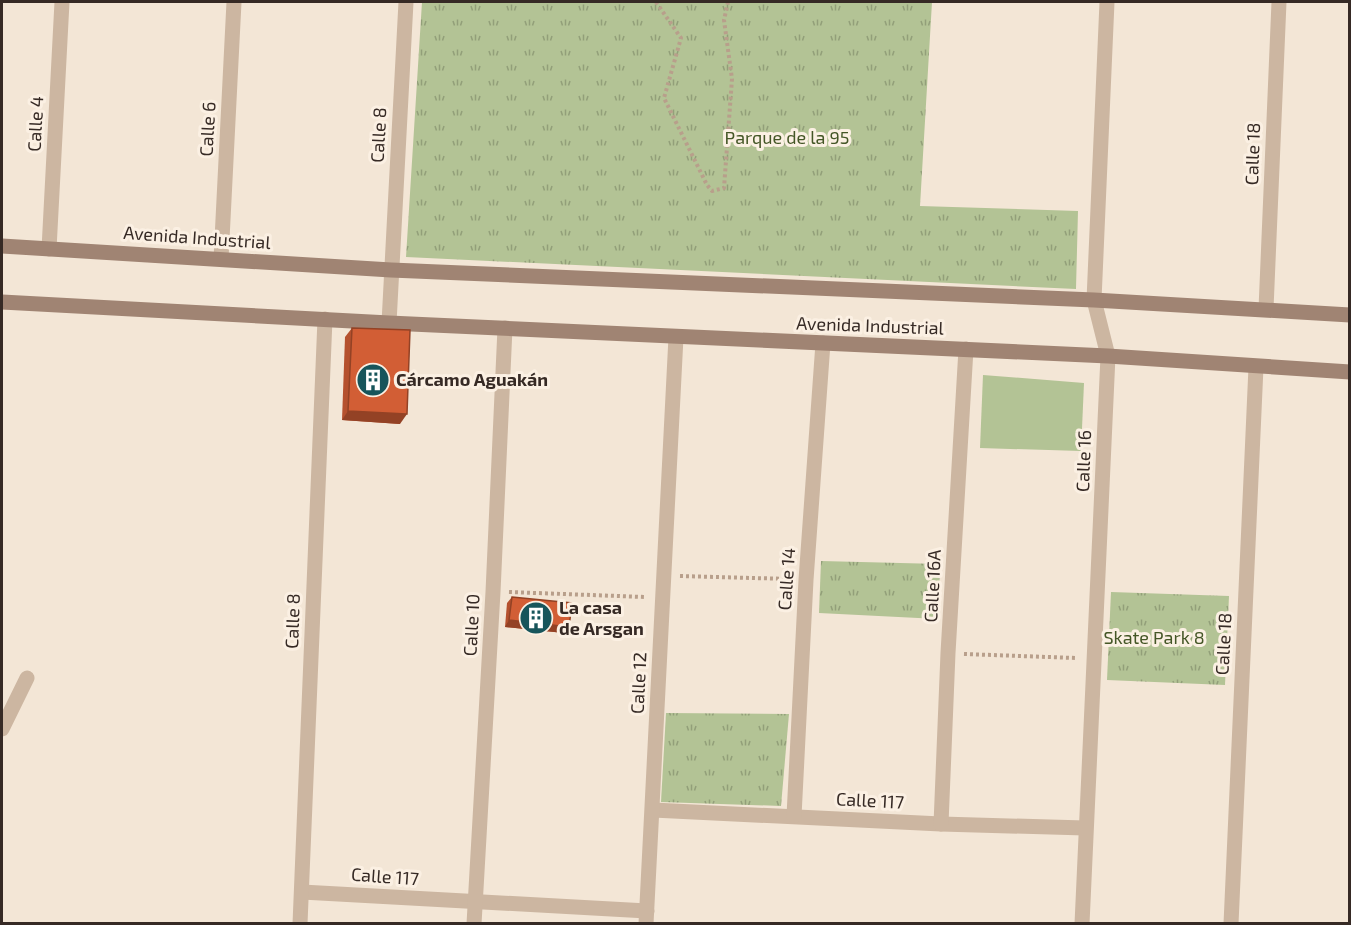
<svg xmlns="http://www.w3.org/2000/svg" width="1351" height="925" viewBox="0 0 1351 925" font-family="'Exo 2',sans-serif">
<defs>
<pattern id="grass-tufts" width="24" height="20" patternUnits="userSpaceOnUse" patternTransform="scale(1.5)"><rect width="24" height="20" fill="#b3c395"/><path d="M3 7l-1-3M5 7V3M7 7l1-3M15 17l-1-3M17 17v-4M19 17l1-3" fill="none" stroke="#929f79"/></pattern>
</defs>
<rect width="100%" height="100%" fill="#f3e6d6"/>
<!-- grass -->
<g fill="url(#grass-tufts)">
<path d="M422 2H932L920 206 1078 211 1076 289 406 257Z"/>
<path d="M821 561 940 564 938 619 819 613Z"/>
<path d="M1111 592 1229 596 1225 685 1107 680Z"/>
<path d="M666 713 789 714 781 806 661 802Z"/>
</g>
<!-- garden -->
<path fill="#b3c395" d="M983 375 1084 383 1081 451 980 448Z"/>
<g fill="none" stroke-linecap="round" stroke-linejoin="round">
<!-- path -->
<g stroke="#b89f8b" stroke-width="4" stroke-dasharray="3 3" stroke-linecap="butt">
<path d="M656 2 681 38 664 98 707 185 712 191 724 188 732 79 724 20 728 2"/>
<path d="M680 576 790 579"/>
<path d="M509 592 645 597"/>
<path d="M964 654 1076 658"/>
</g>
<!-- street -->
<g stroke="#ccb6a1" stroke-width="15">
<path d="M49 249 62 2"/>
<path d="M221 259 234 2"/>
<path d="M1266 309 1279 2"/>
<path d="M389 323 406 2"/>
<path d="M2 729 27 678"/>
<path d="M653 810 941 824 1085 828"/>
<path d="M794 816 806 580 823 343"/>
<path d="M941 824 948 653 966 349"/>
<path d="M302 892 647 911"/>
<path d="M300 924 325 319"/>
<path d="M474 924 493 592 505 328"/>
<path d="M646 924 676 337"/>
<path d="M1082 924 1108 356 1094 300 1107 2"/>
<path d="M1231 924 1256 367"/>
</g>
<!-- secondary -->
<g stroke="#a08473" stroke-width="15">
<path d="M2 246 391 270 1094 300 1350 315"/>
<path d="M2 302 389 323 1108 356 1350 372"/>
</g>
</g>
<!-- wall -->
<g fill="#b5512e">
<path d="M352 328 400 424 342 420 345 337Z"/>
<path d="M512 597 564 633 505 627 507 603Z"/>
</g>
<!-- shaded-wall -->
<g fill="#934225">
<path d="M348 411 407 414 400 424 342 420Z"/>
<path d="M509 620 569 627 564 633 505 627Z"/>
</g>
<!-- building -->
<g fill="#d25e35" stroke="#934225" stroke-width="1.5">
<path d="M352 328 410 330 407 414 348 411Z"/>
<path d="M512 597 572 603 569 627 509 620Z"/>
</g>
<!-- icons -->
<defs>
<symbol id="building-disc" viewBox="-11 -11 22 22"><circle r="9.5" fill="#17555b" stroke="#fbf0e3"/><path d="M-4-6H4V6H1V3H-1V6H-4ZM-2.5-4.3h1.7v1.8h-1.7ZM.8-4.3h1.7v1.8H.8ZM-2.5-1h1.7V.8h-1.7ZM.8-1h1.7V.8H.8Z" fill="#fff"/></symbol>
</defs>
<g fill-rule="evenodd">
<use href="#building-disc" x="354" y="361" width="38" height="38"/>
<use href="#building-disc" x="517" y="599" width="38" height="38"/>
</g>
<g text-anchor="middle" stroke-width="6" stroke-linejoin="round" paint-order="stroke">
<!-- street labels -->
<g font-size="18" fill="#362a25" stroke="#fbf0e3">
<text transform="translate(36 124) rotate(-87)" y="6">Calle 4</text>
<text transform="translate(208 129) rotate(-87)" y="6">Calle 6</text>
<text transform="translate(379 135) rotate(-87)" y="6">Calle 8</text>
<text transform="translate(1253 154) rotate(-88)" y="6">Calle 18</text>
<text transform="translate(197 238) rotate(4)" y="6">Avenida Industrial</text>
<text transform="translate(870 326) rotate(2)" y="6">Avenida Industrial</text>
<text transform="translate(1084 461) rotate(-88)" y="6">Calle 16</text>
<text transform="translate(787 579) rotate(-86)" y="6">Calle 14</text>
<text transform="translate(933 586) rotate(-87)" y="6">Calle 16A</text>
<text transform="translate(293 621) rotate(-88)" y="6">Calle 8</text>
<text transform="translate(472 625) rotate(-87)" y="6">Calle 10</text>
<text transform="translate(1224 644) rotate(-87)" y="6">Calle 18</text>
<text transform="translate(639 683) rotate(-87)" y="6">Calle 12</text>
<text transform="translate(870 801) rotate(3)" y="6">Calle 117</text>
<text transform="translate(385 877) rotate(4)" y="6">Calle 117</text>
</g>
<!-- park labels -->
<g font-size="18" fill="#445626" stroke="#fbf0e3">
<text x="787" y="144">Parque de la 95</text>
<text x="1154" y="644">Skate Park 8</text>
</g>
<!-- poi labels -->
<g font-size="18" font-weight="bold" fill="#362a25" stroke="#fbf0e3" text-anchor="start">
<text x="396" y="386">Cárcamo Aguakán</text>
<text x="559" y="614">La casa<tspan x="559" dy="21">de Arsgan</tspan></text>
</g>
</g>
<!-- border -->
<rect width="1351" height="925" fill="none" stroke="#362a25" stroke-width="6"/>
</svg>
